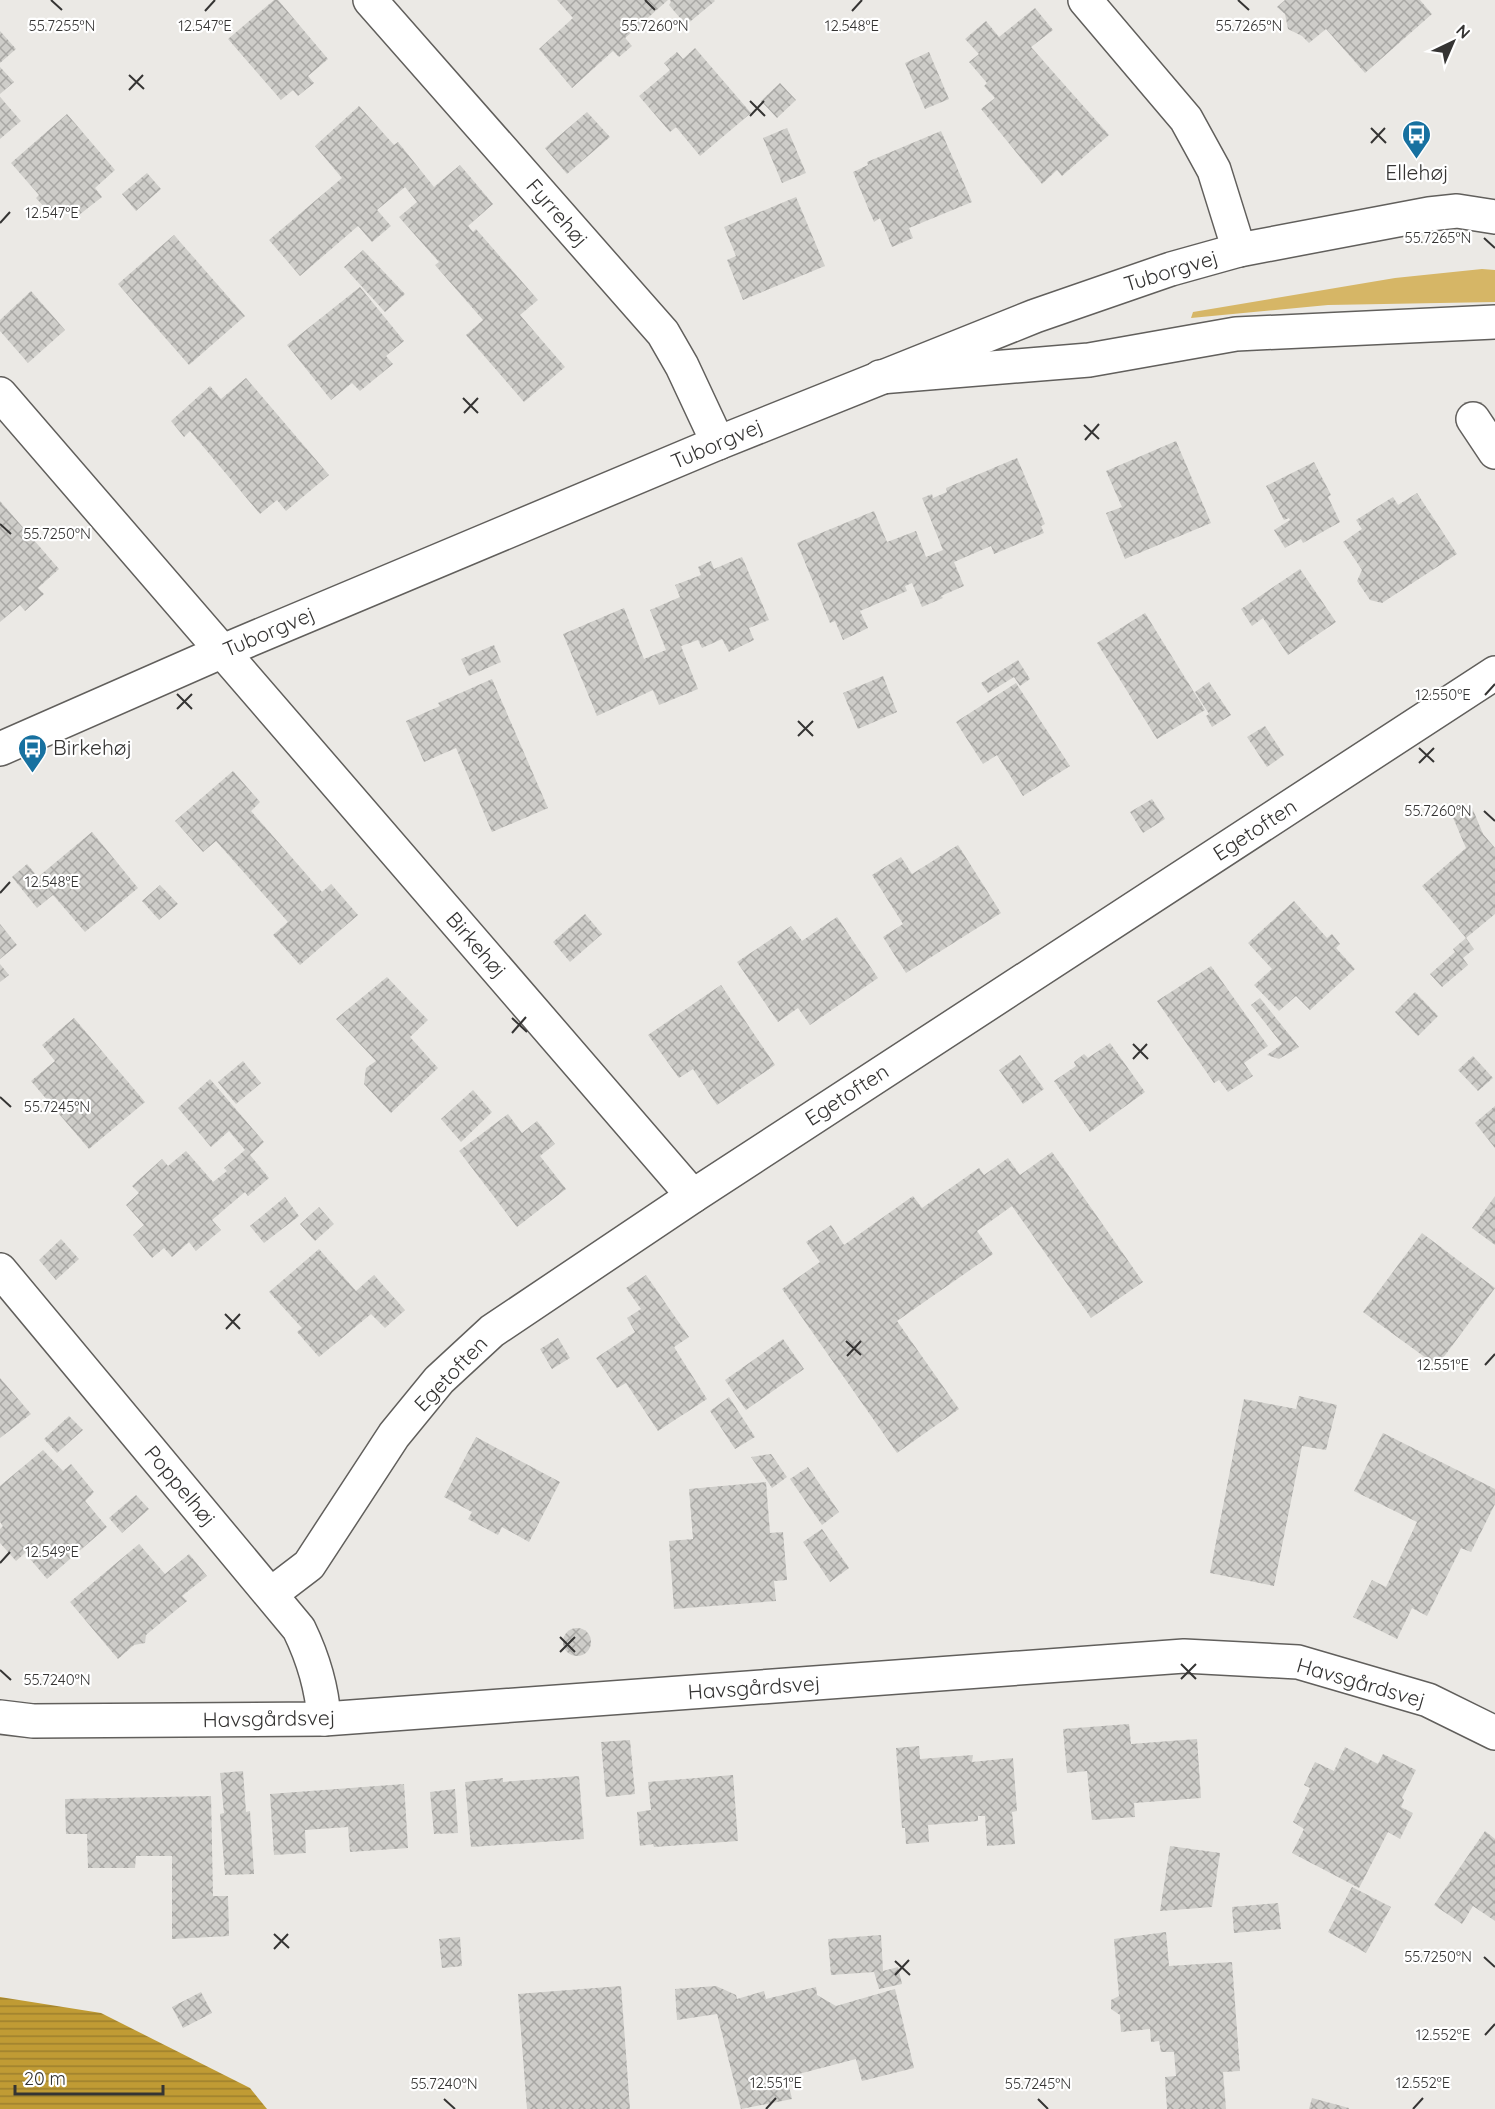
<svg xmlns="http://www.w3.org/2000/svg" width="1495" height="2109" viewBox="0 0 1495 2109" font-family="Quicksand,sans-serif">
<defs>
<pattern id="water-rules" width="6" height="5" patternUnits="userSpaceOnUse" patternTransform="scale(1.5)"><rect width="6" height="5" fill="#c09b34"/><path d="M0 2.5h6" fill="none" stroke="#9d7f2d"/></pattern>
<pattern id="building-cross-hatch" width="8" height="8" patternUnits="userSpaceOnUse" patternTransform="scale(1.5)"><rect width="8" height="8" fill="#cecdc9"/><path d="M0 0l8 8M0 8l8-8" fill="none" stroke="#a8a7a4"/></pattern>
</defs>
<rect width="100%" height="100%" fill="#ebe9e5"/>
<!-- grass -->
<path fill="#d6b666" d="M1482 269 1495 270V302L1328 305 1191 318 1193 312 1395 278Z"/>
<!-- water -->
<path fill="url(#water-rules)" d="M0 1997 101 2013 250 2088 267 2109H0Z"/>
<!-- building -->
<g fill="url(#building-cross-hatch)">
<path d="M274 0H278L328 59 308 76 314 83 298 96 293 90 281 100 228 39Z"/>
<path d="M557 0H668L625 38 632 46 619 57 613 51 572 88 539 49 573 18Z"/>
<path d="M670 0H714L715 1 686 25 669 5 671 2Z"/>
<path d="M1285 0H1420L1432 14 1365 73 1326 29 1309 43 1302 36 1288 29 1285 14 1277 7Z"/>
<path d="M1035 8 1053 30 1031 47 1109 135 1062 176 1057 170 1042 184 981 109 995 98 984 86 987 83 969 62 979 54 965 39 986 21 999 37Z"/>
<path d="M0 31 16 49 0 63Z"/>
<path d="M695 48 751 113 700 156 676 127 670 132 639 96 670 70 664 63 677 52 683 59Z"/>
<path d="M929 52 949 99 925 109 905 63Z"/>
<path d="M0 67 14 82 0 94Z"/>
<path d="M780 83 796 100 777 118 761 101Z"/>
<path d="M0 97 21 121 0 139Z"/>
<path d="M359 106 394 145 398 142 434 187 460 165 493 204 468 226 473 232 476 229 538 300 520 315 565 367 524 402 466 335 483 320 435 265 439 262 399 217 417 202 405 187 377 210 391 226 372 242 358 226 300 276 269 240 342 178 315 146Z"/>
<path d="M587 112 610 137 567 174 545 148Z"/>
<path d="M67 114 115 170 95 188 102 197 79 215 72 207 60 218 58 215 54 218 36 198 39 195 11 163Z"/>
<path d="M787 128 806 173 782 183 763 138Z"/>
<path d="M941 131 972 202 909 228 913 238 892 247 880 218 874 222 853 172 868 165 867 162Z"/>
<path d="M147 173 161 189 136 211 122 194Z"/>
<path d="M796 197 825 266 743 300 727 260 736 256 724 227Z"/>
<path d="M174 235 245 316 189 365 118 284Z"/>
<path d="M363 250 405 294 385 312 344 267Z"/>
<path d="M360 287 404 341 386 356 393 364 360 391 352 383 331 400 287 345Z"/>
<path d="M31 291 65 330 28 363 0 331V320Z"/>
<path d="M246 378 329 475 286 511 277 500 260 514 190 431 184 437 171 421 210 386 221 399Z"/>
<path d="M1176 441 1211 523 1125 559 1106 513 1122 507 1106 471Z"/>
<path d="M1017 458 1045 524 1041 526 1044 533 994 554 991 546 954 562 964 586 941 596 943 598 922 607 912 583 905 586 907 591 860 611 868 628 843 640 835 621 830 623 797 543 874 511 887 542 916 531 926 557 943 550 922 498 932 494 933 498 947 492 946 488Z"/>
<path d="M1314 462 1331 495 1328 497 1340 522 1303 543 1301 539 1285 548 1274 530 1290 520 1289 518 1284 520 1266 486Z"/>
<path d="M1417 493 1457 554 1382 603 1370 600 1357 581 1362 570 1343 542 1362 529 1356 520 1393 497 1398 505Z"/>
<path d="M0 501 59 569 38 588 44 594 25 611 20 605 0 622Z"/>
<path d="M742 557 769 620 749 628 754 640 729 652 722 639 702 648 698 640 681 646 698 689 659 705 653 690 597 716 563 634 624 608 644 659 666 650 650 610 680 597 675 585 701 575 698 567 711 561 714 569Z"/>
<path d="M1300 569 1336 622 1288 655 1263 618 1252 626 1241 609Z"/>
<path d="M1145 613 1205 710 1157 739 1097 643Z"/>
<path d="M494 645 501 662 469 676 461 659Z"/>
<path d="M1018 660 1030 679 1020 686 1014 677 988 693 981 683Z"/>
<path d="M883 676 897 712 858 729 843 693Z"/>
<path d="M492 679 548 808 492 832 456 748 424 762 406 721 440 706 438 703Z"/>
<path d="M1209 682 1231 715 1212 727 1206 716 1209 714 1195 692Z"/>
<path d="M1016 683 1070 766 1023 796 997 755 983 764 956 722Z"/>
<path d="M1265 726 1284 755 1267 767 1247 737Z"/>
<path d="M233 771 260 802 251 811 322 892 331 884 358 915 300 965 273 935 288 922 216 841 203 852 175 821Z"/>
<path d="M1152 799 1165 819 1143 833 1130 812Z"/>
<path d="M1471 805 1483 834 1495 848V914L1466 938 1422 886 1466 848 1451 813Z"/>
<path d="M92 832 138 888 85 932 53 895 37 908 12 877 27 864 38 877Z"/>
<path d="M958 845 1001 913 906 973 883 937 903 924 872 875 901 857 912 874Z"/>
<path d="M160 885 178 904 159 920 142 901Z"/>
<path d="M1294 901 1327 938 1332 934 1340 944 1336 948 1355 969 1310 1010 1296 996 1279 1011 1254 985 1272 969 1248 943Z"/>
<path d="M585 914 602 934 570 962 553 942Z"/>
<path d="M837 917 878 978 810 1025 798 1008 778 1022 737 962 791 926 802 941Z"/>
<path d="M0 924 17 945 0 959Z"/>
<path d="M1466 938 1474 949 1463 958 1468 965 1442 987 1430 974 1455 952 1453 949Z"/>
<path d="M0 964 9 975 0 982Z"/>
<path d="M1211 966 1268 1046 1244 1063 1253 1076 1228 1092 1219 1080 1214 1083 1157 1001Z"/>
<path d="M387 977 428 1020 410 1037 438 1068 391 1113 364 1084 366 1068 376 1061 336 1019Z"/>
<path d="M721 985 775 1065 717 1105 693 1069 679 1078 648 1035Z"/>
<path d="M1415 992 1438 1016 1418 1036 1395 1012Z"/>
<path d="M1260 998 1299 1047 1279 1059 1267 1055 1282 1044 1251 1005Z"/>
<path d="M74 1018 145 1102 89 1149 31 1081 55 1061 42 1045Z"/>
<path d="M1110 1043 1145 1092 1090 1132 1054 1081 1076 1066 1074 1062 1084 1054 1088 1058Z"/>
<path d="M1020 1055 1044 1089 1023 1104 999 1070Z"/>
<path d="M1473 1056 1493 1078 1478 1091 1458 1070Z"/>
<path d="M243 1061 261 1083 236 1104 218 1082Z"/>
<path d="M210 1079 264 1142 250 1155 269 1178 248 1196 245 1192 212 1220 221 1230 196 1251 189 1242 172 1257 164 1248 152 1258 133 1235 144 1225 126 1205 139 1193 132 1186 162 1159 168 1166 186 1151 213 1182 227 1171 224 1168 245 1150 229 1131 211 1147 178 1108Z"/>
<path d="M473 1090 492 1112 461 1142 441 1119Z"/>
<path d="M1495 1106V1148L1475 1123Z"/>
<path d="M508 1114 522 1133 537 1121 555 1144 540 1156 566 1189 517 1227 459 1151Z"/>
<path d="M1052 1152 1143 1282 1091 1318 1012 1206 977 1231 993 1254 897 1321 959 1409 897 1453 782 1289 820 1262 806 1242 831 1225 844 1245 913 1196 922 1208 979 1168 984 1175 1008 1158 1020 1175Z"/>
<path d="M1495 1196V1245L1472 1228Z"/>
<path d="M285 1197 299 1216 264 1243 250 1226Z"/>
<path d="M319 1207 334 1224 315 1241 300 1224Z"/>
<path d="M1422 1233 1495 1288 1437 1366 1363 1312Z"/>
<path d="M61 1239 79 1259 56 1280 39 1260Z"/>
<path d="M319 1249 356 1291 374 1275 405 1310 385 1328 371 1314 319 1357 297 1332 302 1328 269 1292Z"/>
<path d="M646 1275 689 1337 674 1347 707 1399 658 1431 626 1383 617 1388 596 1358 635 1332 627 1318 641 1309 626 1288Z"/>
<path d="M558 1338 570 1358 552 1369 540 1349Z"/>
<path d="M783 1339 804 1369 746 1410 725 1380Z"/>
<path d="M0 1378 31 1414 0 1438Z"/>
<path d="M1299 1396 1337 1405 1326 1450 1302 1446 1274 1586 1210 1573 1244 1399 1296 1409Z"/>
<path d="M729 1397 755 1437 735 1449 710 1411Z"/>
<path d="M69 1416 83 1430 57 1453 44 1439Z"/>
<path d="M1383 1433 1495 1489V1504L1471 1552 1461 1548 1427 1616 1412 1608 1397 1639 1353 1617 1372 1580 1386 1587 1417 1522 1354 1491Z"/>
<path d="M476 1437 560 1482 529 1542 502 1527 498 1535 468 1519 472 1512 444 1497Z"/>
<path d="M43 1450 63 1471 71 1464 94 1492 85 1501 107 1527 47 1579 25 1553 16 1561 0 1543V1529L3 1526 0 1522V1486Z"/>
<path d="M771 1454 787 1477 772 1488 751 1457Z"/>
<path d="M808 1467 839 1512 822 1525 790 1479Z"/>
<path d="M766 1482 770 1533 783 1532 787 1580 774 1581 776 1601 674 1609 669 1541 693 1539 689 1489Z"/>
<path d="M136 1495 149 1509 122 1533 109 1518Z"/>
<path d="M822 1529 849 1568 830 1582 803 1542Z"/>
<path d="M139 1544 165 1574 189 1554 207 1576 182 1596 187 1601 146 1635 145 1643 134 1645 118 1659 70 1602Z"/>
<circle cx="577" cy="1642" r="14"/>
<path d="M1129 1724 1131 1744 1197 1739 1201 1798 1134 1803 1135 1817 1092 1820 1087 1771 1067 1773 1063 1729Z"/>
<path d="M630 1740 635 1794 606 1797 601 1742Z"/>
<path d="M919 1746 920 1759 973 1755 972 1762 1013 1758 1017 1811 1012 1812 1015 1844 987 1846 985 1816H978V1821L928 1825 929 1842 906 1844 905 1828H902L896 1748Z"/>
<path d="M1345 1747 1378 1764 1383 1754 1416 1770 1402 1798 1404 1800 1401 1807 1413 1813 1400 1839 1388 1832 1359 1888 1292 1853 1304 1829 1293 1822 1310 1788 1304 1785 1315 1762 1334 1771Z"/>
<path d="M243 1771 246 1812 250 1811 254 1874 225 1875 220 1814 224 1813 220 1773Z"/>
<path d="M733 1775 738 1841 654 1847 653 1844 640 1846 637 1812 651 1810 648 1782Z"/>
<path d="M579 1776 584 1839 471 1847 465 1782 503 1778V1782Z"/>
<path d="M404 1784 408 1848 350 1852 348 1827 305 1830 306 1853 274 1855 270 1794Z"/>
<path d="M455 1789 458 1833 434 1834 430 1792Z"/>
<path d="M211 1796 213 1896H228L229 1936 172 1939V1856H136L135 1868H88L87 1834H66L65 1799Z"/>
<path d="M1485 1831 1495 1839V1921L1473 1906 1462 1924 1434 1905Z"/>
<path d="M1170 1846 1220 1853 1212 1907 1160 1911Z"/>
<path d="M1352 1887 1391 1907 1366 1953 1328 1932Z"/>
<path d="M1278 1903 1281 1929 1234 1933 1232 1907Z"/>
<path d="M1166 1932 1169 1966 1232 1962 1240 2071 1223 2072 1226 2109H1167L1165 2077 1176 2076 1174 2052H1161L1159 2041 1151 2042 1150 2029 1121 2032 1120 2015 1111 2009V2000L1119 1996 1114 1939Z"/>
<path d="M881 1935 883 1971 898 1967 902 1984 879 1989 874 1972 831 1975 828 1939Z"/>
<path d="M460 1937 462 1966 442 1968 439 1939Z"/>
<path d="M621 1986 630 2109H527L518 1994Z"/>
<path d="M716 1986 736 1995 737 1999 764 1991 766 1999 816 1987 817 1995 836 2006 895 1989 914 2068 862 2081 856 2059 787 2077 792 2099 741 2109 717 2014 677 2020 675 1989Z"/>
<path d="M201 1992 212 2013 183 2028 172 2007Z"/>
<path d="M1312 2098 1349 2108V2109H1309Z"/>
</g>
<g fill="none" stroke-linecap="round" stroke-linejoin="round">
<defs>
<g id="minor">
<path d="M370 0 663 333 682 366 718 443"/>
<path d="M1085 0 1186 119 1214 170 1239 250"/>
<path d="M0 394 693 1196"/>
<path d="M1473 419 1495 452"/>
<path d="M0 1270 299 1629C313 1658 322 1687 324 1719"/>
<path d="M271 1594 309 1565 394 1435 439 1380 492 1331 693 1196 1495 673"/>
<path d="M0 1717 33 1721 324 1719 1184 1656 1298 1662 1428 1700 1495 1733"/>
</g>
<path id="primary" d="M0 749 223 651 718 443 1035 316 1171 269 1239 250 1429 214 1457 211 1495 217"/>
<path id="motorway" d="M880 377 1089 360 1236 334 1495 322"/>
</defs>
<!-- minor casing -->
<use href="#minor" stroke="#615f5c" stroke-width="36"/>
<!-- primary casing -->
<use href="#primary" stroke="#615f5c" stroke-width="36"/>
<!-- motorway casing -->
<use href="#motorway" stroke="#615f5c" stroke-width="36"/>
<!-- minor -->
<use href="#minor" stroke="#fff" stroke-width="33"/>
<!-- primary -->
<use href="#primary" stroke="#fff" stroke-width="33"/>
<!-- motorway -->
<use href="#motorway" stroke="#fff" stroke-width="33"/>
</g>
<!-- ticks -->
<path fill="none" stroke="#353433" stroke-width="2" d="M51 0 62 10M645 0 655 10M1238 0 1249 10M205 11 215 0M852 11 862 0M129 75 144 89M129 90 143 75M750 101 765 116M750 116 764 101M1371 128 1386 143M1371 143 1385 128M0 223 10 212M1484 238 1495 248M463 398 478 413M464 413 478 398M1084 425 1099 439M1085 440 1099 424M0 524 11 534M177 694 192 709M1485 695 1495 684M177 709 192 694M798 721 813 736M798 736 813 721M1419 748 1434 762M1419 763 1434 748M1484 811 1495 821M0 893 10 882M512 1018 527 1032M512 1033 526 1017M1133 1044 1148 1059M1133 1059 1147 1044M0 1097 11 1107M225 1314 240 1329M226 1329 240 1314M846 1341 861 1355M847 1356 861 1341M1485 1365 1495 1354M0 1563 10 1552M560 1637 575 1652M560 1652 575 1637M1181 1664 1196 1679M0 1670 11 1680M1181 1679 1196 1664M274 1934 289 1948M274 1949 288 1934M1484 1957 1495 1967M895 1961 910 1975M895 1975 909 1960M1485 2035 1495 2024M444 2099 455 2109M1038 2099 1048 2109M766 2109 776 2098M1413 2109 1423 2098"/>
<!-- icons -->
<defs>
<symbol id="bus-pin" viewBox="-11 -11 22 30"><path d="M0 17L-7.5 6A9.5 9.5 0 1 1 7.5 6Z" fill="#1771a0" stroke="#fff"/><path d="M-5-6H5V4H4V6H2V4H-2V6H-4V4H-5ZM-3.5-4V0h7V-4ZM-3.5 1.2v1.5H-2V1.2ZM2 1.2v1.5H3.5V1.2Z" fill="#fff"/></symbol>
</defs>
<g fill-rule="evenodd">
<use href="#bus-pin" x="1400" y="118" width="33" height="45"/>
<use href="#bus-pin" x="16" y="732" width="33" height="45"/>
</g>
<g text-anchor="middle" stroke-width="4.5" stroke-linejoin="round" paint-order="stroke">
<!-- poi labels -->
<g font-size="21" fill="#353433" stroke="#fff">
<text x="1417" y="180">Ellehøj</text>
<text x="53" y="755" text-anchor="start">Birkehøj</text>
</g>
<!-- street labels -->
<g font-size="21" fill="#353433" stroke="#fff">
<text transform="translate(557 213) rotate(49)" y="7">Fyrrehøj</text>
<text transform="translate(1171 271) rotate(-17)" y="7">Tuborgvej</text>
<text transform="translate(717 444) rotate(-23)" y="7">Tuborgvej</text>
<text transform="translate(269 632) rotate(-23)" y="7">Tuborgvej</text>
<text transform="translate(1255 830) rotate(-33)" y="7">Egetoften</text>
<text transform="translate(476 945) rotate(49)" y="7">Birkehøj</text>
<text transform="translate(847 1095) rotate(-33)" y="7">Egetoften</text>
<text transform="translate(451 1374) rotate(-46)" y="7">Egetoften</text>
<text transform="translate(180 1486) rotate(50)" y="7">Poppelhøj</text>
<text transform="translate(1361 1683) rotate(16)" y="7">Havsgårdsvej</text>
<text transform="translate(754 1688) rotate(-4)" y="7">Havsgårdsvej</text>
<text transform="translate(269 1719) rotate(-1)" y="7">Havsgårdsvej</text>
</g>
</g>
<g font-size="15" text-anchor="middle" fill="#353433" stroke="#fff" stroke-width="4.5" stroke-linejoin="round" paint-order="stroke">
<text x="62" y="31">55.7255°N</text>
<text x="655" y="31">55.7260°N</text>
<text x="1249" y="31">55.7265°N</text>
<text x="205" y="31">12.547°E</text>
<text x="852" y="31">12.548°E</text>
<text x="52" y="218">12.547°E</text>
<text x="1438" y="243">55.7265°N</text>
<text x="57" y="539">55.7250°N</text>
<text x="1443" y="700">12.550°E</text>
<text x="1438" y="816">55.7260°N</text>
<text x="52" y="887">12.548°E</text>
<text x="57" y="1112">55.7245°N</text>
<text x="1443" y="1370">12.551°E</text>
<text x="52" y="1557">12.549°E</text>
<text x="57" y="1685">55.7240°N</text>
<text x="1438" y="1962">55.7250°N</text>
<text x="1443" y="2040">12.552°E</text>
<text x="776" y="2088">12.551°E</text>
<text x="1423" y="2088">12.552°E</text>
<text x="444" y="2089">55.7240°N</text>
<text x="1038" y="2089">55.7245°N</text>
</g>
<!-- north arrow -->
<g transform="translate(1453 42) rotate(44)" stroke="#ffffff" stroke-width="4.5" paint-order="stroke">
<path d="M0-4.5L10 22L0 15L-10 22Z" fill="#353433"/>
<text y="-9" font-size="16" font-weight="bold" text-anchor="middle" fill="#353433">N</text>
</g>
<!-- scale -->
<path d="M15 2085v9h148v-9" fill="none" stroke="#353433" stroke-width="3"/>
<text x="24" y="2085" font-size="18" fill="#353433" stroke="#ffffff" stroke-width="4.5" paint-order="stroke">20 m</text>
</svg>
